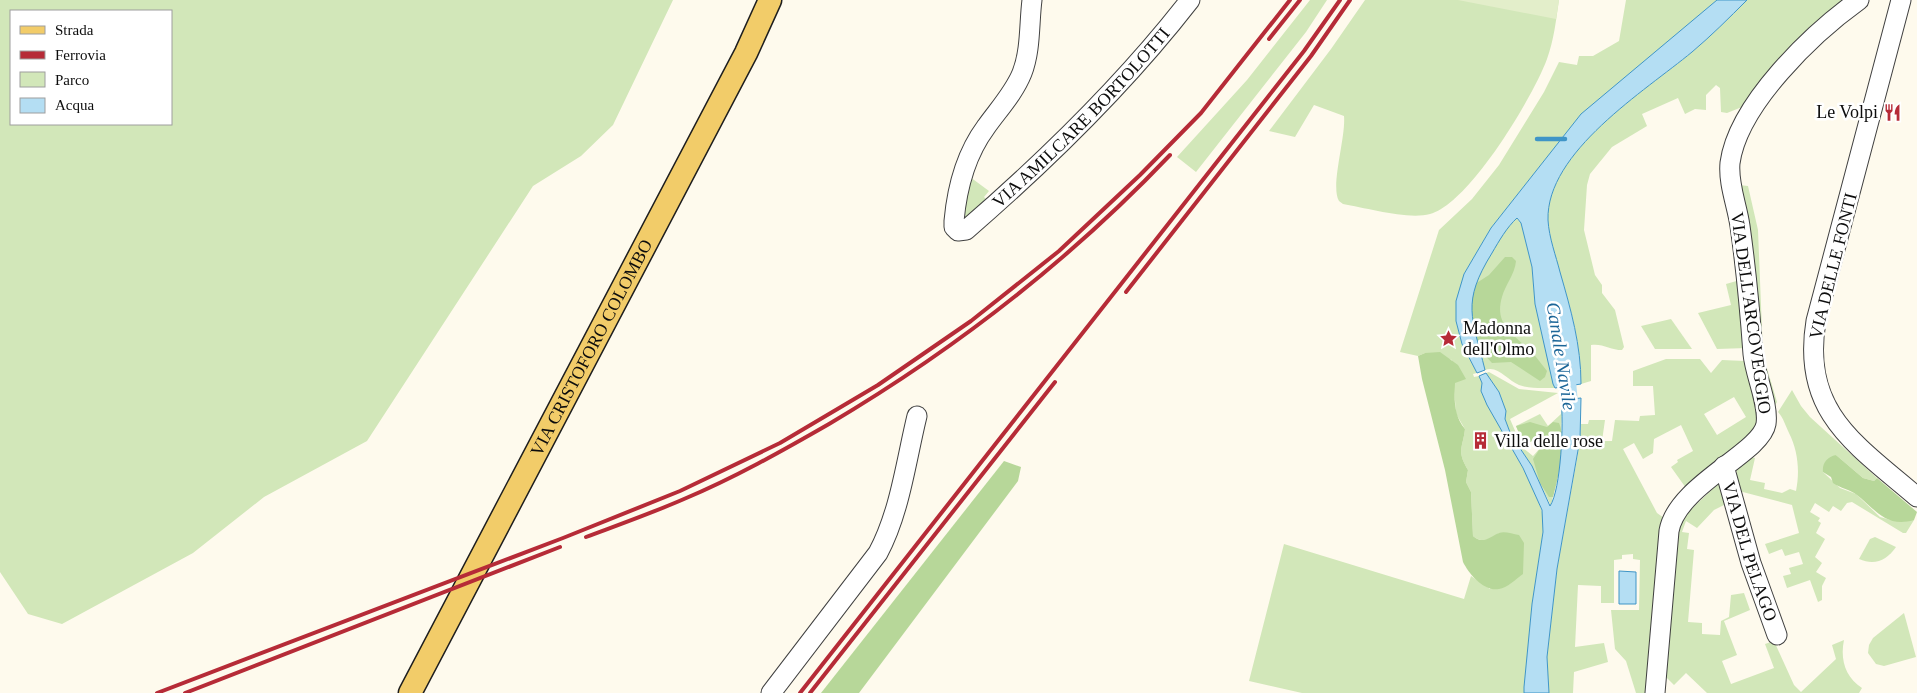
<svg xmlns="http://www.w3.org/2000/svg" width="1917" height="693" viewBox="0 0 1917 693" font-family="Georgia,serif">
<rect width="100%" height="100%" fill="#fefaed"/>
<!-- green -->
<g fill="#d2e7b9" fill-rule="evenodd">
<path d="M0 0H673L613 125 581 156 533 186 367 441 264 497 193 553 62 624 28 614 0 572ZM171 11V124H11V11Z"/>
<path d="M1310 0H1327L1306 32 1196 172 1177 157 1247 80Z"/>
<path d="M1365 0H1559C1556 20 1554 40 1547 59 1533 97 1469 204 1430 214 1408 220 1367 208 1343 204L1339 201C1330 186 1346 138 1344 116L1314 105 1295 137 1269 131 1331 49Z"/>
<path d="M1626 0H1717L1541 165 1491 228 1464 274 1456 321 1462 344 1477 373 1473 374 1474 377 1479 376 1482 383 1481 391 1534 489 1543 515V532L1532 604 1524 693H1302L1249 681 1284 544 1464 599 1471 576 1490 589 1499 533C1490 539 1483 544 1473 536L1471 492 1466 482 1468 470C1456 450 1463 448 1465 429L1456 414 1452 360 1425 353 1418 356 1400 352 1439 230 1472 199 1499 165 1544 92 1559 62 1577 65 1579 56H1593L1619 41Z"/>
<path d="M1747 0H1844L1791 47 1742 107 1727 113 1721 112 1720 88 1716 85 1706 95V110L1695 109 1685 114 1678 98 1642 114 1647 126 1612 147 1590 174 1587 185 1584 230 1595 275 1602 285V293L1615 310 1624 347 1622 350C1611 350 1602 343 1591 345V381L1581 384C1581 346 1572 312 1561 276 1556 258 1549 239 1548 220 1546 152 1645 91 1692 52 1711 36 1729 18 1747 0Z"/>
<path d="M970 177 989 191 984 197 989 202 964 222 961 220Z"/>
<path d="M1739 185 1748 186 1758 230 1763 355 1777 402 1774 407 1766 381Z"/>
<path d="M1516 218 1521 223 1532 267 1535 304 1555 388C1543 388 1530 389 1519 385 1507 380 1498 365 1485 370 1480 352 1472 333 1471 314 1469 284 1495 238 1516 218Z"/>
<path d="M1740 280 1747 348 1717 349 1698 313 1731 305 1726 284Z"/>
<path d="M1671 319 1692 349H1655L1641 326Z"/>
<path d="M1666 359H1700L1711 373 1722 360 1745 361 1759 412 1758 428 1686 488 1671 467 1678 462 1677 460 1693 451 1681 425 1654 439 1653 453 1643 459 1634 443 1623 449 1657 513 1664 518 1648 693H1636L1626 661 1615 649 1611 610H1639L1640 560 1633 559V554L1622 555V559L1614 560V603H1601V586L1578 585 1575 647 1604 643 1608 662 1574 672 1573 693H1549L1547 657 1557 569 1578 453 1581 424H1588L1589 420H1605L1602 441H1612L1615 420 1639 421 1640 416 1655 415 1653 386H1633V371ZM1734 397 1746 417 1717 435 1704 414Z"/>
<path d="M1489 372 1519 389 1558 393 1510 419 1522 447 1533 456 1541 447 1534 440 1524 445 1516 426 1540 414 1548 426 1561 414 1562 409 1560 460 1551 506 1532 466 1511 435 1505 419 1506 411 1499 392 1486 373Z"/>
<path d="M1792 390 1801 406 1810 417 1877 478 1874 481 1863 478 1836 455 1823 472 1840 488 1856 494 1880 517 1891 520H1914L1906 533H1903L1852 502 1847 503 1841 511 1833 506 1829 512 1815 503 1810 512 1820 518 1818 521 1821 523 1816 533 1825 539 1815 557 1822 563 1816 572 1826 578 1822 586V600L1818 602 1810 580 1787 588 1783 576 1791 574 1789 568 1803 564 1799 552 1785 556 1782 549 1769 554 1765 544 1799 533 1792 505 1739 491 1736 468 1751 457 1755 458 1750 480 1765 483 1764 489 1782 493 1790 489 1796 491C1800 471 1798 451 1789 433 1785 425 1784 419 1778 412Z"/>
<path d="M1718 484H1720L1726 504 1714 510 1697 528 1686 521 1682 532 1689 533 1687 549 1694 550 1688 622 1702 623V634L1720 635 1721 621 1729 617 1731 595 1744 593 1750 610 1724 621 1737 655 1722 661 1731 684 1774 668 1765 644 1774 641 1794 685 1801 692 1836 659 1832 645 1844 640C1840 659 1845 677 1862 688L1859 693H1707L1686 673 1674 685 1665 676 1677 535 1685 515Z"/>
<path d="M1875 537 1896 547C1887 560 1875 566 1859 559L1870 539Z"/>
<path d="M1904 613 1916 657 1884 666 1876 664 1868 653 1869 645 1873 638Z"/>
</g>
<!-- forest -->
<g fill="#b7d799">
<path d="M1505 257H1512L1516 261C1515 274 1505 285 1502 297 1495 321 1508 330 1524 345 1533 352 1540 362 1547 371L1545 377 1540 381 1511 362 1492 363C1471 343 1467 311 1475 284L1489 275Z"/>
<path d="M1440 352 1458 365 1466 379 1455 383C1454 400 1454 416 1465 429 1463 448 1456 450 1468 470L1466 482 1471 492 1473 536C1484 545 1489 537 1499 533 1505 531 1512 534 1519 535L1524 543 1523 574C1516 579 1507 588 1499 589 1484 592 1469 574 1463 562L1445 470 1422 379 1418 356 1425 353Z"/>
<path d="M1553 422 1559 423C1567 440 1558 479 1553 497H1549L1540 483 1533 459 1541 447 1534 440 1524 445 1516 426 1530 422 1547 427Z"/>
<path d="M1836 455 1863 478 1874 481 1877 478 1917 512 1914 520C1886 528 1876 510 1857 495 1851 490 1840 488 1833 483L1831 477 1823 472C1822 463 1827 457 1836 455Z"/>
<path d="M1004 461 1021 467 1018 481 859 693H821Z"/>
</g>
<!-- pitch -->
<path fill="#e3eeca" d="M1458 0H1559L1556 19Z"/>
<!-- water -->
<g fill="#b4def3" stroke="#3f95c7">
<path d="M1717 0H1747C1729 18 1711 36 1692 52 1645 91 1546 152 1548 220 1549 238 1556 256 1560 272 1571 310 1581 345 1581 384L1555 388 1553 384 1535 304 1532 267 1521 223 1517 218C1507 227 1499 241 1492 253 1461 303 1472 317 1485 370L1477 373 1462 344 1456 321V301L1464 274 1491 228 1581 114Z"/>
<path d="M1486 373 1499 392 1506 411 1505 419 1511 435 1532 466 1550 506C1561 490 1564 421 1561 400L1581 398 1580 439 1557 569 1547 657 1549 693H1524V687L1532 604 1543 532 1542 510 1523 468 1487 405 1481 391 1482 383 1479 376Z"/>
<path d="M1619 571 1636 572V604H1619Z"/>
</g>
<g fill="none" stroke-linecap="round" stroke-linejoin="round">
<!-- stream -->
<path stroke="#3f95c7" stroke-width="4.5" d="M1537 139H1565"/>
<!-- canal -->
<path stroke="#b4def3" stroke-width="15" d="M1567 365 1572 420"/>
<defs>
<g id="minor">
<path id="s1" d="M1032 0C1029 23 1031 50 1022 73 1014 93 998 110 986 127 966 154 957 188 954 221V227L958 231 966 230C1048 159 1124 85 1190 0"/>
<path d="M1901 0 1816 321C1801 412 1855 444 1917 497"/>
<path id="s2" d="M1724 466 1751 563 1777 635"/>
<path d="M771 693 878 553C900 512 906 461 917 416"/>
<path d="M1655 693 1669 531C1677 485 1761 453 1766 424 1769 404 1755 375 1753 354 1750 311 1746 269 1740 226 1737 205 1728 184 1730 163 1738 104 1813 33 1859 0"/>
</g>
<g id="major">
<path id="s3" d="M410 693 746 53 770 0"/>
</g>
</defs>
<!-- minor casing -->
<use href="#minor" stroke="#404040" stroke-width="21"/>
<!-- major casing -->
<use href="#major" stroke="#1e1e1e" stroke-width="25"/>
<!-- minor -->
<use href="#minor" stroke="#fff" stroke-width="19"/>
<!-- major -->
<use href="#major" stroke="#f2cc69" stroke-width="22"/>
<!-- rail -->
<g stroke="#b62b37" stroke-width="4">
<path d="M1269 39 1300 0"/>
<path d="M1126 292 1311 56 1350 0"/>
<path d="M586 537C618 525 652 513 684 499 734 478 782 451 829 424 954 350 1070 260 1170 155"/>
<path d="M157 693 563 538 680 491 780 443 878 385 971 321 1059 251 1140 175 1201 113 1290 0"/>
<path d="M185 693 560 547"/>
<path d="M800 693 1304 51 1340 0"/>
<path d="M810 693 1055 382"/>
</g>
</g>
<!-- icons -->
<defs>
<symbol id="restaurant-bare" viewBox="-9 -9 18 18"><path d="M-5-6h1v4h1v-4h1v4h1v-4h1v5L-1.5 .5V6h-2V.5L-5-1ZM5-6V6H3V1.5H1.5Q1.5-4 5-6Z" fill="#b62b37" stroke="#fff" stroke-width="2.5" paint-order="stroke"/></symbol>
<symbol id="sight-bare" viewBox="-9 -9 18 18"><path d="M0-6L1.8-2.2L6-1.7L2.9 1.2L3.7 5.4L0 3.3L-3.7 5.4L-2.9 1.2L-6-1.7L-1.8-2.2Z" fill="#b62b37" stroke="#fff" stroke-width="2.5" paint-order="stroke"/></symbol>
<symbol id="building-bare" viewBox="-9 -9 18 18"><path d="M-4-6H4V6H1V3H-1V6H-4ZM-2.5-4.3h1.7v1.8h-1.7ZM.8-4.3h1.7v1.8H.8ZM-2.5-1h1.7V.8h-1.7ZM.8-1h1.7V.8H.8Z" fill="#b62b37" stroke="#fff" stroke-width="2.5" paint-order="stroke"/></symbol>
</defs>
<g fill-rule="evenodd">
<use href="#restaurant-bare" x="1880" y="100" width="25" height="25"/>
<use href="#sight-bare" x="1436" y="326" width="25" height="25"/>
<use href="#building-bare" x="1468" y="428" width="25" height="25"/>
</g>
<g text-anchor="middle" stroke-width="5" stroke-linejoin="round" paint-order="stroke">
<!-- poi labels -->
<g font-size="18" fill="#0d0d0d" stroke="#fff" text-anchor="start">
<text x="1878" y="118" text-anchor="end">Le Volpi</text>
<text x="1463" y="334">Madonna<tspan x="1463" dy="21">dell'Olmo</tspan></text>
<text x="1494" y="447">Villa delle rose</text>
</g>
<!-- street labels -->
<g font-size="18" fill="#0d0d0d" stroke="#fff">
<text dy="6" stroke="none"><textPath href="#s1" startOffset="420">VIA AMILCARE BORTOLOTTI</textPath></text>
<text transform="translate(1833 266) rotate(-76)" y="6">VIA DELLE FONTI</text>
<text transform="translate(1751 313) rotate(82)" y="6">VIA DELL'ARCOVEGGIO</text>
<text dy="6" stroke="none"><textPath href="#s3" startOffset="390">VIA CRISTOFORO COLOMBO</textPath></text>
<text dy="6" stroke="none"><textPath href="#s2" startOffset="89">VIA DEL PELAGO</textPath></text>
</g>
<!-- water labels -->
<g font-size="19" font-style="italic" fill="#1c6698" stroke="#fff">
<text transform="translate(1562 356) rotate(81)" y="7">Canale Navile</text>
</g>
</g>
<!-- legend -->
<rect x="10" y="10" width="162" height="115" fill="#ffffff" stroke="#9e9e9e"/>
<rect x="20" y="26" width="25" height="8" fill="#f2cc69" stroke="#9e9e9e"/>
<text x="55" y="35" font-size="15" fill="#0d0d0d">Strada</text>
<rect x="20" y="51" width="25" height="8" fill="#b62b37" stroke="#9e9e9e"/>
<text x="55" y="60" font-size="15" fill="#0d0d0d">Ferrovia</text>
<rect x="20" y="72" width="25" height="15" fill="#d2e7b9" stroke="#9e9e9e"/>
<text x="55" y="85" font-size="15" fill="#0d0d0d">Parco</text>
<rect x="20" y="98" width="25" height="15" fill="#b4def3" stroke="#9e9e9e"/>
<text x="55" y="110" font-size="15" fill="#0d0d0d">Acqua</text>
</svg>
